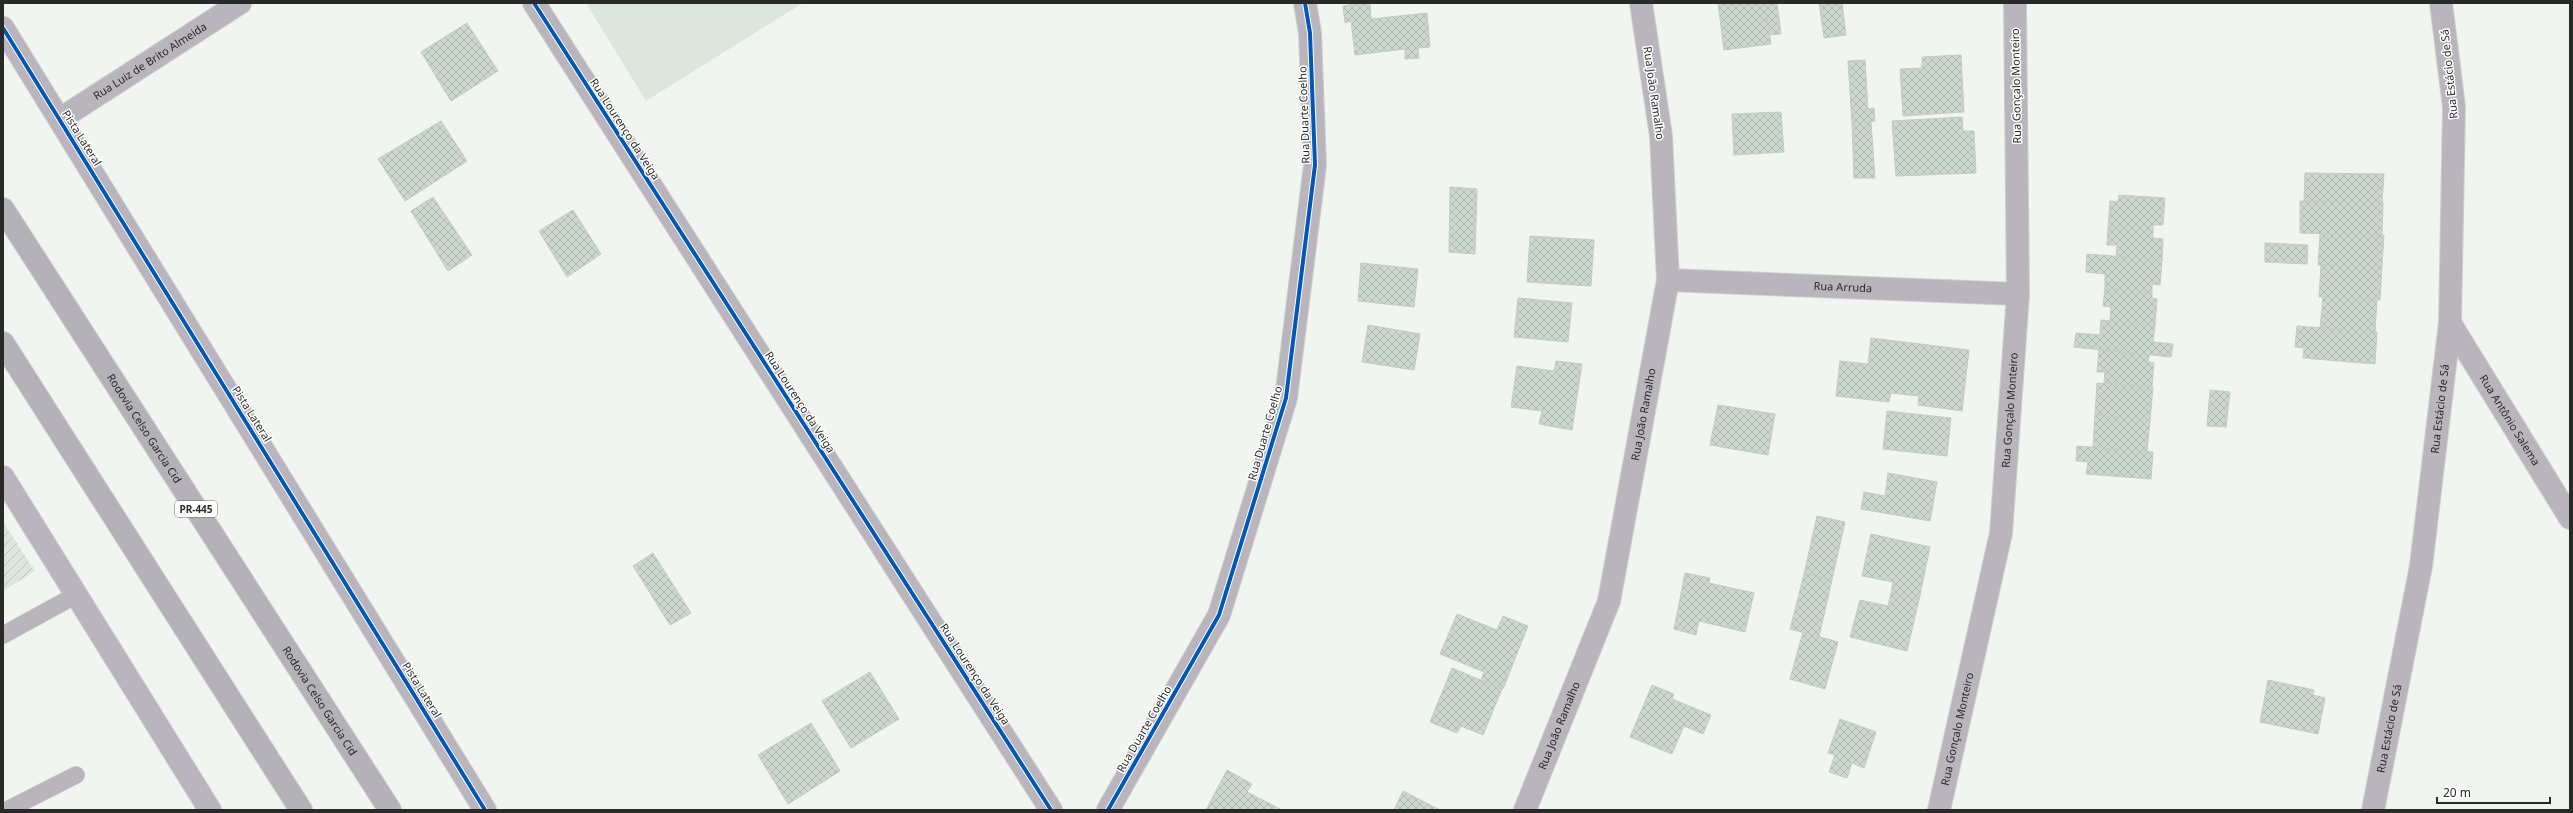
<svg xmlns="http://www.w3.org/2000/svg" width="2573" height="813" viewBox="0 0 2573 813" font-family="'Noto Sans',sans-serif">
<defs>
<pattern id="industrial-furrows" width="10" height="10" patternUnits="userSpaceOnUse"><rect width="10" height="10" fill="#dde6dd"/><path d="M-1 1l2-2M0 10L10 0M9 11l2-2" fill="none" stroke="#bec5be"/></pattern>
<pattern id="building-cross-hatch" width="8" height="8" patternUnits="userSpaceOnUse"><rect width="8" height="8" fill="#ccd8cd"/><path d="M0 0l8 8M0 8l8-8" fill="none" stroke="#afbab0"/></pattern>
</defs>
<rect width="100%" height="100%" fill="#f0f5f0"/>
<!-- built -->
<path fill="#dde6dd" d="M586 3H803L646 101Z"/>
<!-- industrial -->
<path fill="url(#industrial-furrows)" d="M3 522 35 571 3 591Z"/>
<!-- building -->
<g fill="url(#building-cross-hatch)" stroke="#c6cac6">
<path d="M1362 3H1370L1371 19 1427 13 1430 47 1418 48 1419 58 1405 59V49L1355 55 1351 21 1345 23 1343 6Z"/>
<path d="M1718 3H1765L1771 44 1724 50Z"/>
<path d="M1765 3H1777L1781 34 1769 35Z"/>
<path d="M1819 3H1842L1846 35 1824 38Z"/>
<path d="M467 23 498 71 451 101 421 52Z"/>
<path d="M1961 55 1964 112 1903 116 1900 69 1922 68V57Z"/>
<path d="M1865 60 1868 109 1874 108 1875 121 1852 123 1848 61Z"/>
<path d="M1781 112 1784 152 1734 155 1732 114Z"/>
<path d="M1962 117 1963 131H1974L1976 173 1896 176 1892 121Z"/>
<path d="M441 121 467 161 405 201 378 159Z"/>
<path d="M1871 122 1875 178H1854L1852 123Z"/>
<path d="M2305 173 2384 174 2382 202 2304 201Z"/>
<path d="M1450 187 1477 189 1475 254 1449 252Z"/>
<path d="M2119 195 2165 198 2163 225H2153V231L2108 228 2110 201 2118 202Z"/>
<path d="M433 197 472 255 448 271 411 211Z"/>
<path d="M2300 201 2383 202 2382 235 2300 233Z"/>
<path d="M573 210 601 254 567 277 539 231Z"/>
<path d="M2108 228 2153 231V238L2163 239 2162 261 2116 256 2117 245H2107Z"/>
<path d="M2320 234 2384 235 2382 267 2318 265Z"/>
<path d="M1530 236 1594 240 1591 286 1527 282Z"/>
<path d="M2265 243 2308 245 2307 264 2265 262Z"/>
<path d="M2087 254 2162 260 2160 285 2152 284V292L2105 288V274L2086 272Z"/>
<path d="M1361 263 1418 269 1414 307 1358 301Z"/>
<path d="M2321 265 2382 267 2380 300 2319 297Z"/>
<path d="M2105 288 2152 292V298L2157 299 2155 325 2110 321 2111 307 2103 306Z"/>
<path d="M2323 297 2377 300 2375 332 2320 328Z"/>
<path d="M1518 298 1572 303 1568 342 1514 337Z"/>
<path d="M2101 320 2155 325 2153 342 2173 344 2171 357 2074 347 2076 333 2100 335Z"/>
<path d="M1368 325 1420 334 1414 370 1362 362Z"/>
<path d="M2297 326 2377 332 2375 364 2303 358 2304 348 2295 347Z"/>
<path d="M1871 338 1969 350 1962 411 1918 405 1919 396 1891 393 1889 402 1836 396 1840 361 1868 364Z"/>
<path d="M2099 350 2149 355 2148 362 2154 363 2152 386 2104 383 2105 372H2097Z"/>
<path d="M1556 361 1582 364 1572 430 1539 424 1542 411 1511 407 1517 366 1554 371Z"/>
<path d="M2097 383 2153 387 2150 421 2095 415Z"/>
<path d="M2210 390 2230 392 2226 427 2207 426Z"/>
<path d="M1718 405 1775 414 1768 455 1710 445Z"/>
<path d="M1887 411 1951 418 1947 456 1883 449Z"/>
<path d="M2095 415 2150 420 2147 452 2093 447Z"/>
<path d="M2077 446 2153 452 2151 479 2086 474 2088 462 2076 461Z"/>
<path d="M1888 473 1937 482 1930 521 1861 509 1864 492 1885 496Z"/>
<path d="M1817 516 1845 522 1832 580 1804 574Z"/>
<path d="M1871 534 1930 547 1919 600 1891 593 1893 582 1862 576Z"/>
<path d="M653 553 691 613 670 625 633 566Z"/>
<path d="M1685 573 1710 578 1709 583 1754 593 1745 632 1699 621 1696 635 1674 629Z"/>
<path d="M1804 574 1832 580 1819 637 1790 629Z"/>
<path d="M1891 593 1919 600 1907 651 1850 637 1860 600 1888 606Z"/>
<path d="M1457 614 1497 630 1503 616 1528 626 1503 689 1481 680 1484 672 1440 654Z"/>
<path d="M1803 632 1838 642 1825 689 1790 679Z"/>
<path d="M1452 668 1502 689 1483 735 1461 726 1457 733 1430 722Z"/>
<path d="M870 672 899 719 851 748 822 701Z"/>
<path d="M2268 680 2314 690 2313 695 2325 698 2318 734 2260 722Z"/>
<path d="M1652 685 1674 694 1672 699 1711 715 1703 734 1684 726 1672 754 1630 737Z"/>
<path d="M1840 719 1876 732 1864 768 1852 763 1847 778 1829 772 1835 755 1828 753Z"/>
<path d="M811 723 840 771 788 804 758 755Z"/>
<path d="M1227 770 1252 784 1247 792 1282 810H1206Z"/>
<path d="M1403 791 1440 810H1394Z"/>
</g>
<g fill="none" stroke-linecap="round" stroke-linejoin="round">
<defs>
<g id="lane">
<path d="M3 635 76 595"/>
<path d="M7 810 76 775"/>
</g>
<g id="street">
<path d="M534 3 1051 810"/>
<path id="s1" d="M60 119 240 3"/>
<path id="s2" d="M1668 280 2018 294"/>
<path id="s3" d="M2450 323 2570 518"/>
<path d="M1108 810 1219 615 1286 398 1315 165 1310 33 1305 3"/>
<path id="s4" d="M1525 810 1609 601 1668 280 1661 136 1641 3"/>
<path id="s5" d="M1939 810 2001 533 2018 294 2015 3"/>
<path id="s6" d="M2373 810 2421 566 2450 323 2454 107 2441 3"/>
</g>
<g id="secondary">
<path d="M3 28 485 810"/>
<path d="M3 477 210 810"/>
</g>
<g id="highway">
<path id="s7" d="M3 209 390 810"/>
<path d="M3 343 301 810"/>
</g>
</defs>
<!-- lane casing -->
<use href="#lane" stroke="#cdd0cd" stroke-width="18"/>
<!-- street casing -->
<use href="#street" stroke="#cdd0cd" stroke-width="24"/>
<!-- secondary casing -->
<use href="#secondary" stroke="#cdd0cd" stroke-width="24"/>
<!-- highway casing -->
<use href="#highway" stroke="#cdd0cd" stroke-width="24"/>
<!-- lane -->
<use href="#lane" stroke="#bab5bd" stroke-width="17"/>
<!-- street -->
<use href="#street" stroke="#bab5bd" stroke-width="22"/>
<!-- secondary -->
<use href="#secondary" stroke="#b9b4bd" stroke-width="22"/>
<!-- highway -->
<use href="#highway" stroke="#b5b1b9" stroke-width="22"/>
<defs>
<g id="cycleway">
<path d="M534 3 1051 810"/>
<path d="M3 28 485 810"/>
<path d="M1108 810 1219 615 1286 398 1315 165 1310 33 1305 3"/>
</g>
</defs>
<!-- cycleway casing -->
<use href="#cycleway" stroke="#fff" stroke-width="6"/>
<!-- cycleway -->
<use href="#cycleway" stroke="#0057b8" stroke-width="4"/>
</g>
<g text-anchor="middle" stroke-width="3" stroke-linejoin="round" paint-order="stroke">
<!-- shield labels -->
<rect fill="#fff" stroke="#686a68" stroke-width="1" x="175" y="501" width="42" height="16" rx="3"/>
<g font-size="10" font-weight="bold" fill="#272a27">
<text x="196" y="513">PR-445</text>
</g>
<!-- street labels -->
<g font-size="11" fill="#272a27" stroke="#fff">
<text dy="4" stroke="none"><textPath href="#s1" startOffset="107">Rua Luiz de Brito Almeida</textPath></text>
<text transform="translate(2449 74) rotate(-96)" y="4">Rua Estácio de Sá</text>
<text transform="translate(2016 86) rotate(-91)" y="4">Rua Gonçalo Monteiro</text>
<text transform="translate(1654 93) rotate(82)" y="4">Rua João Ramalho</text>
<text transform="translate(1304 115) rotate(-92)" y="4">Rua Duarte Coelho</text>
<text transform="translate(625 129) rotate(57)" y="4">Rua Lourenço da Veiga</text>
<text transform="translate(82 138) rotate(58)" y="4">Pista Lateral</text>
<text dy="4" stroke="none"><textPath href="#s2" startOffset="175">Rua Arruda</textPath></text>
<text transform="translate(800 402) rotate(57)" y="4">Rua Lourenço da Veiga</text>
<text dy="4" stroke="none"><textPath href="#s6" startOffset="407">Rua Estácio de Sá</textPath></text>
<text dy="4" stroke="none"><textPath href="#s5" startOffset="407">Rua Gonçalo Monteiro</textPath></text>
<text transform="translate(252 414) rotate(58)" y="4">Pista Lateral</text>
<text dy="4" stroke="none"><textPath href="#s4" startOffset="415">Rua João Ramalho</textPath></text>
<text dy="4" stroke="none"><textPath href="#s3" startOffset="114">Rua Antônio Salema</textPath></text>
<text dy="4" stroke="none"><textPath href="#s7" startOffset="261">Rodovia Celso Garcia Cid</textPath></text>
<text transform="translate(1265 433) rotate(-74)" y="4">Rua Duarte Coelho</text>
<text transform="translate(975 674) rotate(57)" y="4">Rua Lourenço da Veiga</text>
<text transform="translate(422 690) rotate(58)" y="4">Pista Lateral</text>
<text dy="4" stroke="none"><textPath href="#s7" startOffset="585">Rodovia Celso Garcia Cid</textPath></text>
<text dy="4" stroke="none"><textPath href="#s4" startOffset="91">Rua João Ramalho</textPath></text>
<text transform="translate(1144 729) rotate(-60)" y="4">Rua Duarte Coelho</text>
<text dy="4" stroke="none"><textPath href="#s5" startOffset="83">Rua Gonçalo Monteiro</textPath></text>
<text dy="4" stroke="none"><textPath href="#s6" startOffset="83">Rua Estácio de Sá</textPath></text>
</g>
</g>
<!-- border -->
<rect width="2573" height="813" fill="none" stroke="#272a27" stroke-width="8"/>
<!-- scale -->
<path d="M2437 797v6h113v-6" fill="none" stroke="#272a27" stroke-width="2"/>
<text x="2443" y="797" font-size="12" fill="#272a27" stroke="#ffffff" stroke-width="3" paint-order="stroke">20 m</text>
</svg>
